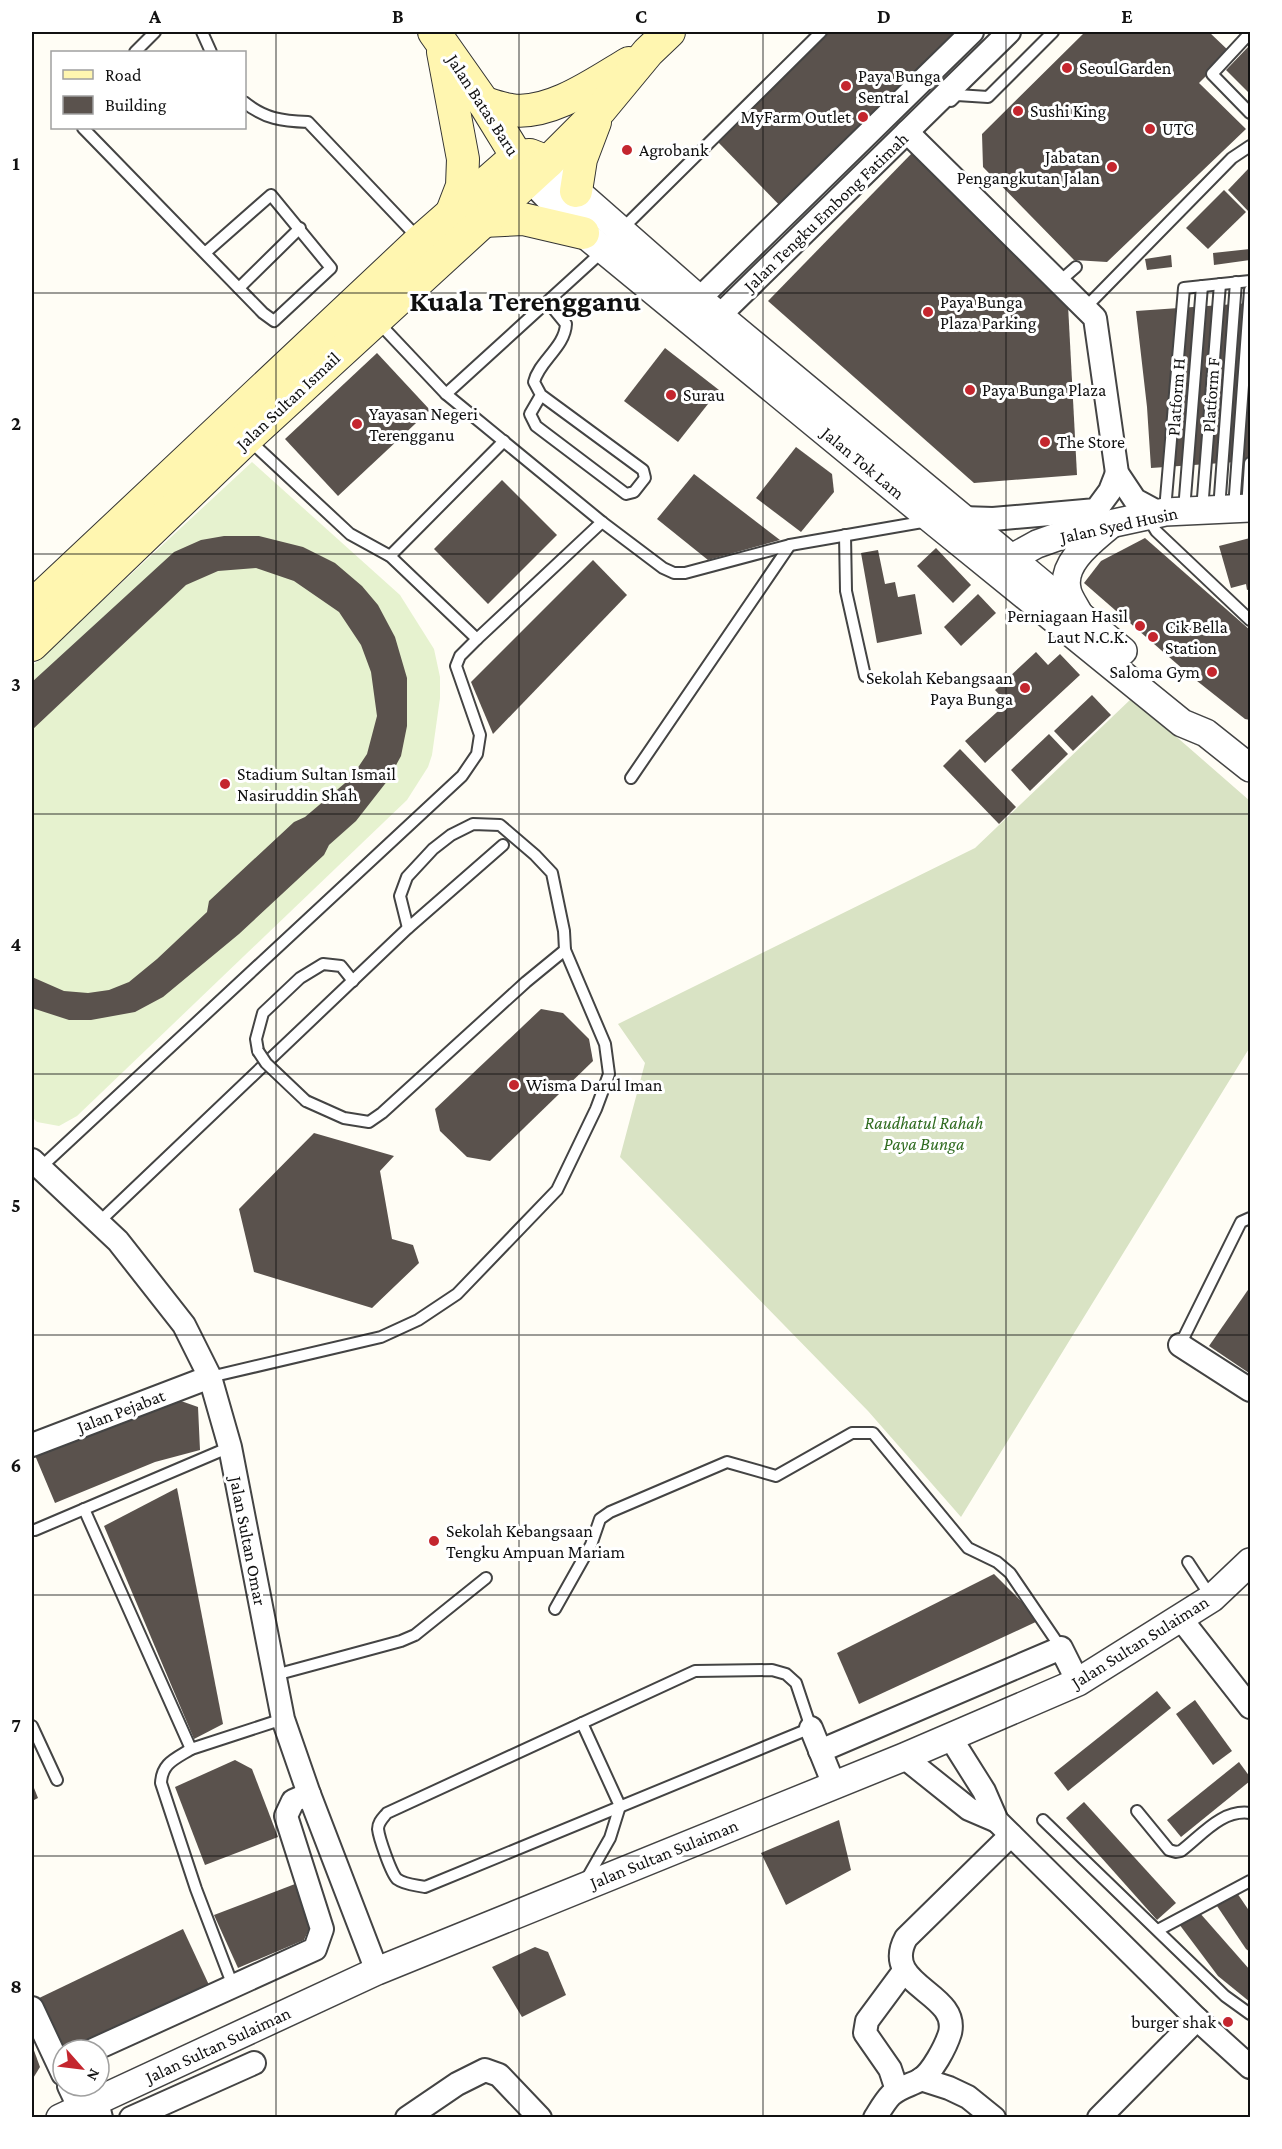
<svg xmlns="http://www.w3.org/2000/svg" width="1282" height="2149" viewBox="0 0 1282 2149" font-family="'Crimson Pro',serif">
<rect width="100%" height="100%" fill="#fffdf5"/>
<!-- cemetery -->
<path fill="#d9e3c4" d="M1132 698 1250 801V1047L961 1517 868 1411 620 1157 645 1063 618 1024 975 848Z"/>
<!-- pitch -->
<path fill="#e6f2cf" d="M252 462 400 595 434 649 440 677V698L432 755 428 767 407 800 77 1116 59 1126 37 1122 32 1117V666Z"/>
<!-- building -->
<g fill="#5a524d">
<path d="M828 32H975L789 215 717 141Z"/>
<path d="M1085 32H1209L1230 52 1199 83 1246 129 1107 262 1074 260 983 167 982 134Z"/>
<path d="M1250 45V94L1226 70Z"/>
<path d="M913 152 1068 305 1077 475 974 483 768 301Z"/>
<path d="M1250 167V213L1228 190Z"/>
<path d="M1224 190 1246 212 1208 249 1186 228Z"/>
<path d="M1250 249V260L1214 265 1213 253Z"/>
<path d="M1171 255 1172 267 1147 270 1145 259Z"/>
<path d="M1250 303V461L1151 468 1147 407 1136 311Z"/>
<path d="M665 348 719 390 678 442 624 401Z"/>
<path d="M377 353 430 410 338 496 285 439Z"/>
<path d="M796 447 832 474 834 492 801 532 756 498Z"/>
<path d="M694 474 780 540 708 560 657 519Z"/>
<path d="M502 480 557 535 488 604 434 549Z"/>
<path d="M224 536H259L303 547 335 563 362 586 378 605 395 637 407 678V726L401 756 388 780 356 821 329 845 324 855 239 934 163 997 135 1012 91 1020H69L32 1008V977L64 991 88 993 109 990 129 982 157 959 207 912 209 901 294 822 305 817 351 778 367 754 377 716 371 672 361 645 339 612 294 581 256 568 218 571 186 585 32 730V682L174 552 201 540Z"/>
<path d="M1145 538 1250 630V720L1245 719 1192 677 1084 583 1101 561Z"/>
<path d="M1250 538V589L1247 590 1246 584 1231 588 1219 546Z"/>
<path d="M936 548 971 585 953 603 917 566Z"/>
<path d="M878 550 885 584 895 582 898 597 915 594 922 634 877 643 861 553Z"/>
<path d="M593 560 627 595 493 734 471 682Z"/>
<path d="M978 594 996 613 961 646 944 627Z"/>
<path d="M1036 652 1048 665 1060 654 1080 675 985 763 965 741 1007 703 995 690Z"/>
<path d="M1092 695 1111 715 1073 751 1054 731Z"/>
<path d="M1049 734 1068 754 1030 791 1011 770Z"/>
<path d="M960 749 1016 807 999 824 943 766Z"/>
<path d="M541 1009 563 1013 589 1039 593 1061 490 1161 467 1157 440 1131 435 1109Z"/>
<path d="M314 1133 394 1156 380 1171 392 1239 413 1245 419 1263 372 1308 254 1272 239 1209Z"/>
<path d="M1250 1287V1371L1249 1373 1209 1346Z"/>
<path d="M181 1401 198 1407 200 1450 155 1462 55 1503 34 1453 134 1412Z"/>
<path d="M177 1488 223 1724 194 1739 104 1526Z"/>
<path d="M994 1574 1040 1620 859 1704 837 1653Z"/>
<path d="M1157 1691 1171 1708 1068 1791 1054 1773Z"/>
<path d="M1195 1700 1232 1751 1213 1765 1176 1714Z"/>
<path d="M235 1760 252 1769 278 1837 205 1865 175 1787Z"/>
<path d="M1239 1762 1250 1777V1781L1181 1837 1167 1820Z"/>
<path d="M32 1783 38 1798 32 1801Z"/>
<path d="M1084 1802 1176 1903 1157 1920 1066 1818Z"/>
<path d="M839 1820 851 1870 786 1905 761 1853Z"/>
<path d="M295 1884 312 1923 304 1940 238 1968 214 1915Z"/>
<path d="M1237 1893 1250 1912V1952L1246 1949 1217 1906Z"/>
<path d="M1199 1912 1250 1970V2002L1218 1976 1179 1924Z"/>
<path d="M183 1929 209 1985 73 2050H63L35 2000Z"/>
<path d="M535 1947 548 1952 566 1995 522 2017 492 1967Z"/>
<path d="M32 2045 40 2067 32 2080Z"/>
</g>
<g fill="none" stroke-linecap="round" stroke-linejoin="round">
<defs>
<g id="service">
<path d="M202 32 211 52"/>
<path d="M1250 33 1212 74 1250 113"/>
<path d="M135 52 155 32"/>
<path d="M951 101 957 95 988 97 1053 32"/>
<path d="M244 102C265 119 282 121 308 122L418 238"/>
<path d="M83 128 263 313 274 321 331 268 271 195 205 253"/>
<path d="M621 230 821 32"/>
<path d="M1060 281 1076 267"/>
<path d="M239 288 300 228"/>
<path d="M1086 307 1232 158 1250 146"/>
<path d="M446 394 604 250"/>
<path d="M541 395 530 414 536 426 626 494 634 492 645 478 643 470 541 395 534 382C539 361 565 347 566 324L548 302"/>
<path d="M248 439 350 534 390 556 477 639 602 522 446 394 378 322"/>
<path d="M1234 508 1250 290"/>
<path d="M1247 508 1250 463"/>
<path d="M1219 509 1236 282"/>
<path d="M1165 510 1184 288 1250 281"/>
<path d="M1184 510 1202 286"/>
<path d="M1202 510 1220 284"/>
<path d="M1147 516 1156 531 1250 620"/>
<path d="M602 522 663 568 674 573H685L790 545 928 521"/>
<path d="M845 535 846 591 865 676"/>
<path d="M390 556 504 441"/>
<path d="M631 778 790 545"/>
<path d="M258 1051 256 1039 263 1013 300 978 323 964 341 966 353 981"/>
<path d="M306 1101 344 1118 369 1122 382 1113 526 982 565 950"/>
<path d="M40 1168 462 776 477 754 480 735 456 666 460 656 477 639"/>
<path d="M99 1222 408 928 503 845"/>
<path d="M1180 1345 1241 1222 1250 1218"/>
<path d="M210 1377 381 1337 418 1320 457 1294 557 1190 596 1109 609 1074 605 1044 565 950 564 931 552 873 535 855 500 825 473 824 451 835 433 849 407 877 400 896 408 928"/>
<path d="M84 1509 191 1749 283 1719"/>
<path d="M35 1530 230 1447"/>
<path d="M1188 1562 1211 1597"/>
<path d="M555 1609 591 1545 600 1519 610 1512 727 1462 776 1476 852 1433H873L968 1548 997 1562 1010 1573 1061 1648"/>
<path d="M772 1670 786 1674 796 1683 811 1728 425 1887C416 1885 405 1885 397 1879 391 1873 379 1838 378 1829 378 1822 383 1818 387 1813L695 1671Z"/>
<path d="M275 1675 401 1641 415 1635 486 1578"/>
<path d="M582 1723 620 1806 610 1838 586 1880"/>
<path d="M32 1726 57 1780"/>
<path d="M191 1749C175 1759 162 1763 161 1783L196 1889 233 1986"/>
<path d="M1137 1811 1169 1850 1176 1852 1181 1851C1202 1835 1222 1809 1250 1813"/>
<path d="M1043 1820 1225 1996 1250 2014"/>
<path d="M1158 1930 1250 1881"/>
</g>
<g id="minor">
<path d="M907 132 1095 318 1117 473 1135 500 1159 513"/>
<path d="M699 299 972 32"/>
<path d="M719 316 1009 32"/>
<path d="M962 518 993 519 1096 510 1110 491 1117 473"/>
<path d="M32 1160 118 1241 184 1325 210 1377 230 1447 283 1719 309 1794 377 1971"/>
<path d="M1180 1345 1250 1390"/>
<path d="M32 1445 210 1377"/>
<path d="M1181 1619 1250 1707"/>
<path d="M811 1728 834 1785"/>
<path d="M950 1737 984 1791 997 1821 1197 2019 1250 2067"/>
<path d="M820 1751 1061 1648 1078 1682"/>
<path d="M904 1757 969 1809 997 1821"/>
<path d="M32 2008 63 2074"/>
<path d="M93 2050 315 1949 322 1929 286 1816 293 1801 309 1794"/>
<path d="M921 2079 949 2088 968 2097 994 2118"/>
<path d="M69 2086 80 2109"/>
<path d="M93 2086 101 2118"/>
<path d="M897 2090 890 2069 865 2033 867 2021 904 1971"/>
<path d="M131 2118 254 2063"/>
<path d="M407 2118 457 2084 485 2070 499 2075 540 2118"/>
<path d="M875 2118C880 2110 885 2101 891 2095 900 2087 911 2085 920 2080 932 2073 946 2046 950 2033 960 1992 880 1986 906 1938L1011 1835"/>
<path d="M1099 2118 1197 2019"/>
</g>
<g id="tertiary">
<path d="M548 162 576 191 699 299 1123 651"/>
<path d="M531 179 583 233 932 520 1182 723 1206 733 1250 768"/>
<path d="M1001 570 1010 559 1037 544 1068 533 1165 512 1250 508"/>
<path d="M1079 614C1075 606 1068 597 1067 589 1061 562 1093 540 1110 525"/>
<path d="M60 2118 377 1971 904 1757 1078 1682 1212 1598 1250 1562"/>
</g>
<g id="secondary">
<path d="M434 32 484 103 527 173"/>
<path d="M443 52 463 159 462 186 452 212"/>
<path d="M484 103C492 105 502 109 511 110 550 116 597 82 629 63"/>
<path d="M576 191 581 159 595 122"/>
<path d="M483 221 523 219 583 233"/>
<path d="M32 606 420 241 517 156 530 155 548 162"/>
<path d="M32 645 247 438 548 162 600 110 648 52 669 32"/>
</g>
</defs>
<!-- service casing -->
<use href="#service" stroke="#444" stroke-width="14"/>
<!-- minor casing -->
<use href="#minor" stroke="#444" stroke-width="26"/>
<!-- tertiary casing -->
<use href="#tertiary" stroke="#444" stroke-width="30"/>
<!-- secondary casing -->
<use href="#secondary" stroke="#333" stroke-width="34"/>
<!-- service -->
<use href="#service" stroke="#fff" stroke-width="10"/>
<!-- minor -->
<use href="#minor" stroke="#fff" stroke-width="22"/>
<!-- tertiary -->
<use href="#tertiary" stroke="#fff" stroke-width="27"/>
<!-- secondary -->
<use href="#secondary" stroke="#fff6b0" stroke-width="32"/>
<defs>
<path id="service-bridge" d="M258 1051 266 1063 306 1101"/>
</defs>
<!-- service-bridge casing -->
<use href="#service-bridge" stroke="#444" stroke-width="14" stroke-linecap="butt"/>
<!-- service-bridge -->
<use href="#service-bridge" stroke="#fff" stroke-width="10"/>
</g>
<!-- grid -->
<path fill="none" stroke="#111" stroke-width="1.5" stroke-opacity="0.55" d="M276 32V2118M519 32V2118M763 32V2118M1006 32V2118M32 293H1250M32 554H1250M32 814H1250M32 1074H1250M32 1335H1250M32 1595H1250M32 1856H1250"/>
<!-- markers -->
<g fill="#c4262e" stroke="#fff" stroke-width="2">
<circle cx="1067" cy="68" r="6"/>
<circle cx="846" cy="86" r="6"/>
<circle cx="1018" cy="111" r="6"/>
<circle cx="863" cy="117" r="6"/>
<circle cx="1150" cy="129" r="6"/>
<circle cx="627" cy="150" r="6"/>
<circle cx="1112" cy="167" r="6"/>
<circle cx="928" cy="312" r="6"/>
<circle cx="970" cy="390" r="6"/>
<circle cx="671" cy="395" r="6"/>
<circle cx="357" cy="424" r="6"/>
<circle cx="1045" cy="442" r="6"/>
<circle cx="1140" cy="626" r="6"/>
<circle cx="1153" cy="637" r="6"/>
<circle cx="1212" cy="672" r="6"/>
<circle cx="1025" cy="688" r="6"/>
<circle cx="225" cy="784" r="6"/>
<circle cx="514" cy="1085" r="6"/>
<circle cx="434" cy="1541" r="6"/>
<circle cx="1228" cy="2022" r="6"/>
</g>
<g text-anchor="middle" stroke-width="6" stroke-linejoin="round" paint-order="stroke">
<!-- poi labels -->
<g font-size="18" fill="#111" stroke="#fff" text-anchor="start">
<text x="1079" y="74">SeoulGarden</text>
<text x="858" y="82">Paya Bunga<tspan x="858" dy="21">Sentral</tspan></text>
<text x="1030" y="117">Sushi King</text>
<text x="851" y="123" text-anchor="end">MyFarm Outlet</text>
<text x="1162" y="135">UTC</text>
<text x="639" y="156">Agrobank</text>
<text x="1100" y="163" text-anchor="end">Jabatan<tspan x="1100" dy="21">Pengangkutan Jalan</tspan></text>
<text x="940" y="308">Paya Bunga<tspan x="940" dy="21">Plaza Parking</tspan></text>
<text x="982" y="396">Paya Bunga Plaza</text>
<text x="683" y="401">Surau</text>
<text x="369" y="420">Yayasan Negeri<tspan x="369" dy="21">Terengganu</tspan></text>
<text x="1057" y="448">The Store</text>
<text x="1128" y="622" text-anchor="end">Perniagaan Hasil<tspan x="1128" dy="21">Laut N.C.K.</tspan></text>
<text x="1165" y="633">Cik Bella<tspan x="1165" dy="21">Station</tspan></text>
<text x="1200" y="678" text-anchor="end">Saloma Gym</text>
<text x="1013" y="684" text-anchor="end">Sekolah Kebangsaan<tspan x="1013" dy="21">Paya Bunga</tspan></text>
<text x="237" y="780">Stadium Sultan Ismail<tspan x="237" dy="21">Nasiruddin Shah</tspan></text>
<text x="526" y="1091">Wisma Darul Iman</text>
<text x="446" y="1537">Sekolah Kebangsaan<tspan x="446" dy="21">Tengku Ampuan Mariam</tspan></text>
<text x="1216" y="2028" text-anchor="end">burger shak</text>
</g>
<!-- street labels -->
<g font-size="18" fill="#111" stroke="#fff">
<text transform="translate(483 105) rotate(57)" y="6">Jalan Batas Baru</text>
<text transform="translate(826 212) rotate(-44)" y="6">Jalan Tengku Embong Fatimah</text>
<text transform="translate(1211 395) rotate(-86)" y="6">Platform F</text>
<text transform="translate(1176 397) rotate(-86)" y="6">Platform H</text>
<text transform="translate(288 401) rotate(-43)" y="6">Jalan Sultan Ismail</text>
<text transform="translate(863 463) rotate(40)" y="6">Jalan Tok Lam</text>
<text transform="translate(1119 525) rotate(-12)" y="6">Jalan Syed Husin</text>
<text transform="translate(121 1411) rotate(-21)" y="6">Jalan Pejabat</text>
<text transform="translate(248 1541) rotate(79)" y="6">Jalan Sultan Omar</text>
<text transform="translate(1140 1642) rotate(-32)" y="6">Jalan Sultan Sulaiman</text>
<text transform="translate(664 1854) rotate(-22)" y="6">Jalan Sultan Sulaiman</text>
<text transform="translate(218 2045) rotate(-25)" y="6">Jalan Sultan Sulaiman</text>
</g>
<!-- park labels -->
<g font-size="18" font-style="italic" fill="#2f6b1f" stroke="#fff">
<text x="924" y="1129">Raudhatul Rahah<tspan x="924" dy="21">Paya Bunga</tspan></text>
</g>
<!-- town labels -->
<g font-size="30" font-weight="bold" fill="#111" stroke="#fff">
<text x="525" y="311">Kuala Terengganu</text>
</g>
</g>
<!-- border -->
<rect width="1282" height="2149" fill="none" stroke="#ffffff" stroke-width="66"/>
<!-- legend -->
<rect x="51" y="51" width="195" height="78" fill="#ffffff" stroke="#a0a0a0" stroke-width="1.5"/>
<rect x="63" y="70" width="30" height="9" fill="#fff6b0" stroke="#a0a0a0" stroke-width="1.5"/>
<text x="105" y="81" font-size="18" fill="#111111">Road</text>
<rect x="63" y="96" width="30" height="18" fill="#5a524d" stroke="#a0a0a0" stroke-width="1.5"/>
<text x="105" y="111" font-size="18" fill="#111111">Building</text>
<!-- north arrow -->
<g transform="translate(81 2068) rotate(118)"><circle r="28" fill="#ffffff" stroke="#a0a0a0" stroke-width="1.5"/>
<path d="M0-4.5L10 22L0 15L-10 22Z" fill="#c4262e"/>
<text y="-9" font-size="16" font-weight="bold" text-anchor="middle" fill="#111111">N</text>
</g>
<rect x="33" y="33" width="1216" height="2083" fill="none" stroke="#111" stroke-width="2"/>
<g font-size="20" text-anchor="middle" font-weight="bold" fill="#111">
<text x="155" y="23">A</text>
<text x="398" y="23">B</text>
<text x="641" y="23">C</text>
<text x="884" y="23">D</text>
<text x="1127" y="23">E</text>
<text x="16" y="170">1</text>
<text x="16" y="430">2</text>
<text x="16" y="691">3</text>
<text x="16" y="951">4</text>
<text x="16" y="1212">5</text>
<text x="16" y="1472">6</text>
<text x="16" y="1732">7</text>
<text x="16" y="1993">8</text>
</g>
</svg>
